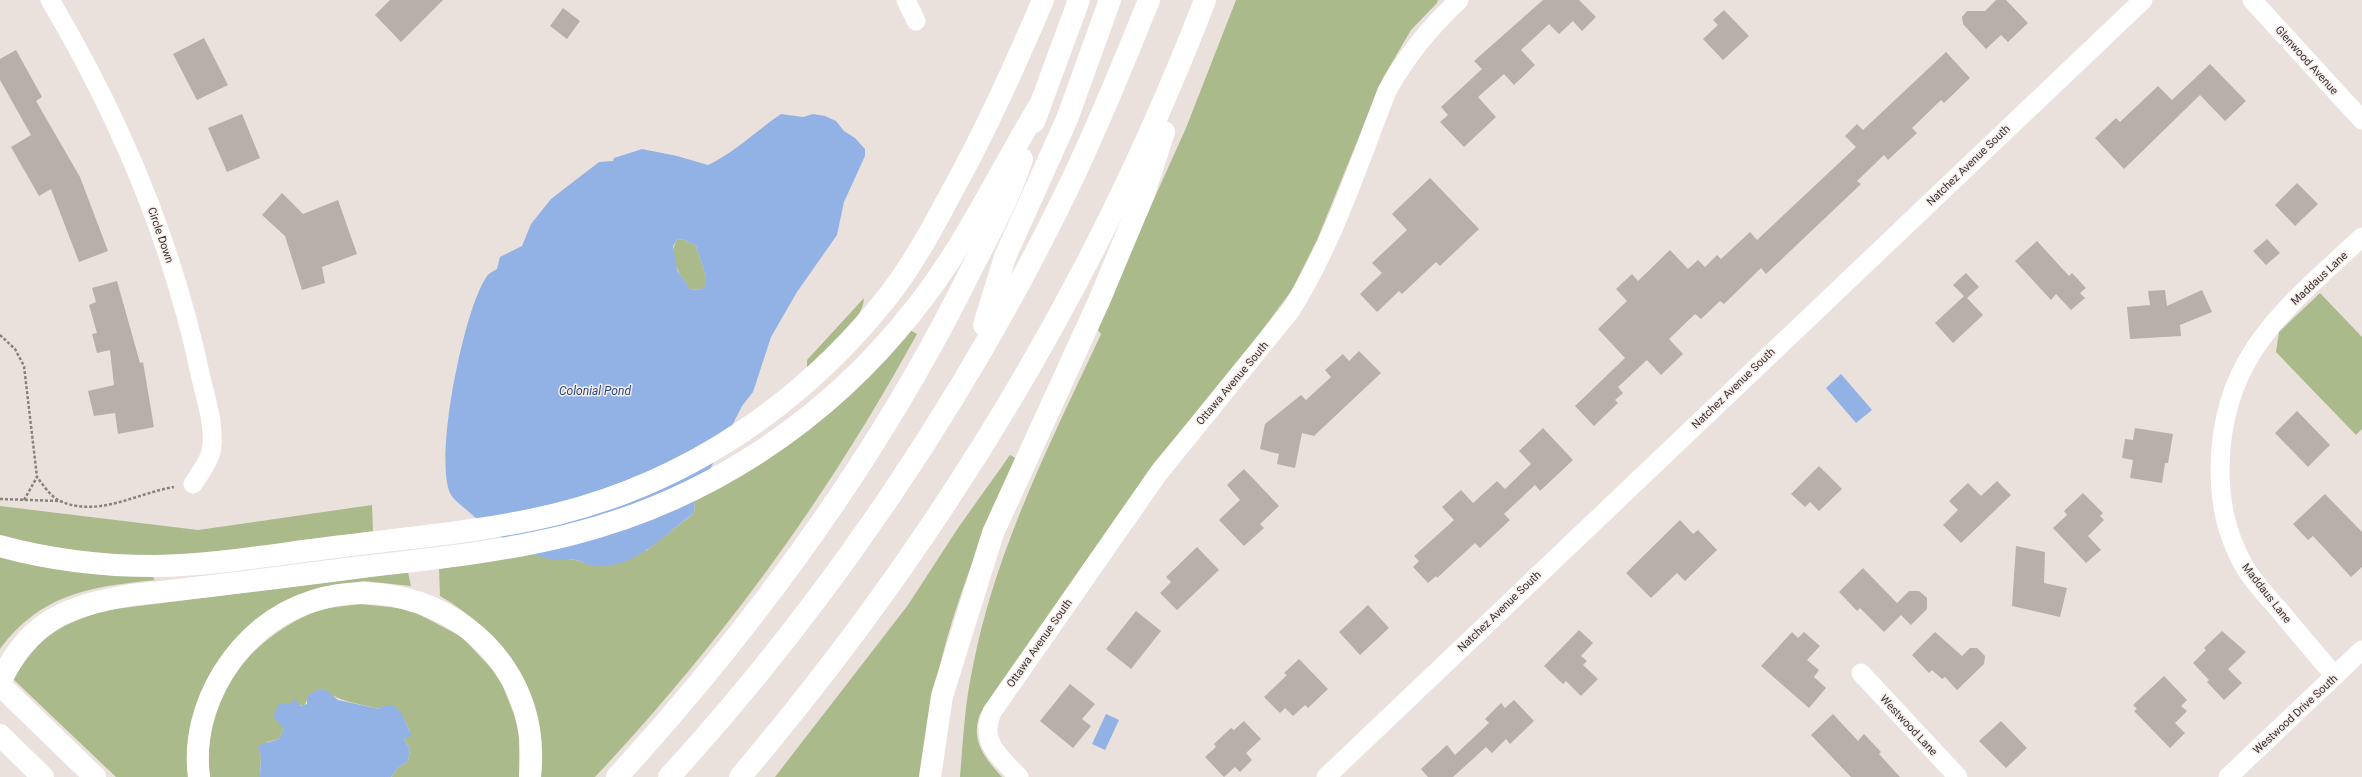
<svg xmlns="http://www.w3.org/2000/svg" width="2362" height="777" viewBox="0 0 2362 777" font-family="Roboto,sans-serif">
<rect width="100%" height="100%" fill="#eae1dc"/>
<!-- green -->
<g fill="#abba8b">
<path d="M1236 0H1438L1437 3 1411 30 1383 78 1317 240 1292 290 1240 360 1154 463 980 714C970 741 985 758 1002 777H960C963 740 965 702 973 666 996 548 1051 442 1101 334L1096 328 1186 128Z"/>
<path d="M683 239 696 246 706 277V286L700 290 690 289C680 275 666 257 677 240Z"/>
<path d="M2320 293 2362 337V429L2356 435 2276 352 2279 332Z"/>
<path d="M864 298C863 323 825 351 807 368V360Z"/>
<path d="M910 330 917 334C827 498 723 641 595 777H539C540 758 542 737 536 719 520 667 488 623 440 596L439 569 533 554 557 560H576L594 566 647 550 694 513 695 500C784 458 846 403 910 330Z"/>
<path d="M1010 455 1017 459C987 523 960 588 942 657 932 696 928 737 922 777H775L908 605 958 528Z"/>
<path d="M372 505 373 531 202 555 107 556 0 538V506L198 530Z"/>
<path d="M0 554 149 572 155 580C90 587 42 593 0 649Z"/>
<path d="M408 572 411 586 364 581 318 588 282 605 251 626 237 639 213 669 191 777H116L13 679C41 635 58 625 107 610Z"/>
<path d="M360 604 409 609 462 637 492 669 502 684 515 717 519 733V777H391L398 768 408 761 410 750 404 738 410 731C402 714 401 711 383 705L380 709C362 705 345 702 329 694L307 700 304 706 291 704 285 705 284 729 279 739 267 742 259 750 261 757 260 777H210C201 702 245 642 312 613 327 607 344 606 360 604Z"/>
</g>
<!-- water -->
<g fill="#92b1e5" fill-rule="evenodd">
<path d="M781 114 803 117 813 114 825 116 836 121 844 131 855 138 865 149V156L844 202 837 235 797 292 771 337 753 392 742 406 695 499 694 513C670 530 649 554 620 563 613 565 600 567 593 566 587 565 582 561 576 560 569 559 562 561 555 560 521 553 494 535 469 512 464 507 453 500 450 493 434 457 464 308 487 276 489 273 494 271 497 269L500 257 522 246 531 224 551 199 599 162 613 161 614 158 642 149 677 156 708 165C735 152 756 131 781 114ZM683 239 696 246 706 277V286L700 290 690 289 677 270 673 246 677 240Z"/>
<path d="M1841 374 1872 410 1856 423 1826 388Z"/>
<path d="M317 690H326L338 700 380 709 383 705H393L402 714 412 736 404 738 410 750 408 761 398 768 391 777H260L261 757 258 747 262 744 279 739 284 729 273 716 279 704H291L295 698 300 706 307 704V696Z"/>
<path d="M1106 714 1119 720 1105 750 1092 744Z"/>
</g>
<!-- building -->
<g fill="#b8afaa">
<path d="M390 0H443L401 42 375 15Z"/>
<path d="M1543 0H1579L1596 17 1582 31 1573 21 1559 34 1549 24 1521 50 1535 65 1514 85 1504 74 1478 97 1496 117 1464 147 1440 122 1448 115 1441 107 1482 69 1474 61Z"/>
<path d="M1996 0H2006L2028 23 2008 42 2001 35 1986 49 1963 24 1962 17 1967 11H1985Z"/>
<path d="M563 8 580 21 567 39 550 26Z"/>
<path d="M1724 10 1749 36 1723 60 1703 39 1718 25 1713 20Z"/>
<path d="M204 38 228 85 197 100 173 54Z"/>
<path d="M16 50 42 97 36 101 80 177 108 251 79 262 51 189 39 196 11 147 31 135 0 80V59Z"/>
<path d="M1946 52 1970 78 1944 103 1941 100 1912 128 1917 133 1888 160 1884 155 1857 181 1861 184 1766 274 1761 268 1724 304 1720 301 1701 319 1695 314 1669 339 1683 354 1661 375 1647 360 1618 387 1623 393 1615 400 1618 403 1594 426 1575 406 1625 358 1598 329 1627 301 1616 289 1632 274 1638 281 1670 250 1688 269 1698 260 1705 267 1717 255 1721 259 1750 232 1757 240 1856 147 1845 136 1857 124 1863 130Z"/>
<path d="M2210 64 2246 101 2225 121 2200 95 2124 169 2095 138 2116 118 2120 122 2158 86 2172 100Z"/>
<path d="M242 114 260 158 227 172 208 128Z"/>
<path d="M1430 178 1479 229 1440 266 1436 262 1402 294 1399 291 1377 312 1360 294 1382 273 1372 263 1407 230 1392 214Z"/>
<path d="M2297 183 2318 204 2295 226 2275 205Z"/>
<path d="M282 193 303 214 338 200 357 254 322 267 325 283 302 290 285 236 262 215Z"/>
<path d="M2267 239 2280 253 2266 265 2253 251Z"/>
<path d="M2037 241 2069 276 2072 273 2086 288 2080 293 2085 298 2071 310 2056 294 2051 300 2015 261Z"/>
<path d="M1966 273 1979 287 1967 298 1983 315 1953 343 1935 323 1964 296 1953 285Z"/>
<path d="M117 281 140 363 143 362 154 427 118 434 115 413 94 416 88 391 114 385 110 350 97 353 92 334 97 333 89 305 96 302 92 288Z"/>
<path d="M2165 290 2167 306 2202 290 2212 312 2180 325 2181 336 2130 339 2127 307 2150 305 2148 291Z"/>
<path d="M1359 351 1381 373 1314 436 1302 433 1295 468 1277 464 1279 454 1260 449 1265 424 1301 395 1306 400 1331 377 1325 370 1343 354 1349 361Z"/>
<path d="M2297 411 2330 445 2308 467 2275 433Z"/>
<path d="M1543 428 1573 460 1540 491 1535 485 1504 514 1510 520 1480 548 1475 543 1437 578 1436 576 1428 583 1413 567 1419 561 1414 556 1454 520 1442 507 1461 490 1473 503 1497 481 1505 489 1531 464 1519 451Z"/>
<path d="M2135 428 2173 434 2168 463H2165L2162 483 2130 478 2133 460 2122 458 2125 439 2133 440Z"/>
<path d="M1819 466 1842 489 1819 511 1810 502 1805 507 1791 494Z"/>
<path d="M1244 469 1279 506 1260 524 1264 528 1244 546 1219 520 1240 500 1227 485Z"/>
<path d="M1997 481 2011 495 1961 543 1943 525 1958 510 1949 501 1968 483 1981 496Z"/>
<path d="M2083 493 2103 513 2100 516 2104 520 2088 536 2101 550 2086 563 2053 528 2067 515 2064 511Z"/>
<path d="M2325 494 2362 532V567L2351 577 2313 536 2308 540 2293 524Z"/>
<path d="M1680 520 1693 534 1698 530 1717 550 1685 581 1677 573 1651 598 1626 573Z"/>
<path d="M2016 546 2045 552 2044 583 2067 588 2060 617 2012 606Z"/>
<path d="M1197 547 1219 570 1177 610 1160 593 1171 582 1166 577Z"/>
<path d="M1863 568 1897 603 1909 591H1919L1927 598V609L1911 625 1901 615 1884 632 1860 608 1857 611 1839 592Z"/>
<path d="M1368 605 1389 628 1360 655 1339 632Z"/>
<path d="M1136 611 1161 631 1131 669 1106 649Z"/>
<path d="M1579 630 1593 643 1581 656 1587 661 1583 665 1598 679 1581 696 1566 681 1563 684 1544 666Z"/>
<path d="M2222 631 2246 652 2228 669 2242 683 2224 700 2207 682 2209 680 2193 663 2206 650 2204 648Z"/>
<path d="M1792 632 1798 638 1804 632 1820 646 1807 660 1819 670 1814 677 1826 688 1809 708 1761 666Z"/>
<path d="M1935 632 1962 656 1970 648H1977L1985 656 1984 664 1957 690 1945 677 1942 679 1932 670 1929 673 1912 655Z"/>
<path d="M1299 659 1328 689 1308 708 1305 705 1293 716 1285 708 1280 713 1264 697 1287 675 1284 673Z"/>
<path d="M2164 676 2187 700 2181 706 2187 711 2175 723 2185 733 2170 748 2134 711 2137 709 2133 705Z"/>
<path d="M1070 684 1095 704 1082 719 1091 726 1073 748 1040 721Z"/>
<path d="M1514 700 1534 721 1510 744 1506 739 1492 753 1486 747 1453 777H1428L1421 769 1447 745 1455 755 1489 723 1485 719 1501 703 1505 708Z"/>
<path d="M1833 714 1858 741 1864 734 1881 752 1879 754 1900 777H1851L1811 735Z"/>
<path d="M1244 721 1261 739 1246 753 1252 760 1240 772 1235 767 1224 777 1205 757 1216 747 1214 744 1231 728 1234 730Z"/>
<path d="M2001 721 2027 748 2006 768 1979 741Z"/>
</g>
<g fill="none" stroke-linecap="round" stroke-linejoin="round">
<!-- path -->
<g stroke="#88827f" stroke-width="2.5" stroke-dasharray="3 2" stroke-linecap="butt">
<path d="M0 335 15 349 24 366 37 477C43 485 51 497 60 501 98 518 137 493 174 487"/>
<path d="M0 499 59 501"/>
<path d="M24 500 37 477"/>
</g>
<!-- minor -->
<g stroke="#fff" stroke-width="19">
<path d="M50 0C120 118 173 243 201 378 206 400 216 429 211 452 208 463 199 475 193 484"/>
<path d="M906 0 916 21"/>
<path d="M2252 0 2362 120"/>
<path d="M1861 673 1958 777"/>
<path d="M2335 676C2316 654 2298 633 2280 611 2267 596 2252 581 2243 564 2226 533 2220 503 2220 468 2221 355 2286 308 2362 237"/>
<path d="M1019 777C999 756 979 742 992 712L1158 474 1291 310C1333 243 1358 165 1387 91 1406 56 1429 28 1459 0"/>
<path d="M1326 777 2143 0"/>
<path d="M2228 777 2362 650"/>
</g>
<!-- highway -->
<g stroke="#fff" stroke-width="22">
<path d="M1034 122 1079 0"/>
<path d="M984 325 1005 257 1067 119 1110 0"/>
<path d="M0 546C51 560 103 566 155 566 218 565 281 553 344 546 415 537 487 531 557 514 690 481 805 402 889 295 913 264 932 229 950 195 985 132 1015 66 1043 0"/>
<path d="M0 683C28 620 68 606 131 595 208 587 285 577 362 567 431 559 501 552 569 535 706 501 827 421 914 310 964 248 997 176 1038 108"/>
<path d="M0 685 95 777"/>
<path d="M0 735 43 777"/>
<path d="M199 777C194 741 204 704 223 673 318 521 549 603 530 777"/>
<path d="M617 777C751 630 868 472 959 294 980 251 1007 205 1022 159"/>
<path d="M669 777C830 601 970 393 1073 178 1100 120 1125 60 1149 0"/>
<path d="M740 777C937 545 1096 284 1205 0"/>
<path d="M930 777 942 696 993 533 1099 301 1143 196 1164 132"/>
</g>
</g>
<g text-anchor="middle" stroke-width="3" stroke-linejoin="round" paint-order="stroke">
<!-- street labels -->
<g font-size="11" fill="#373331" stroke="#f8eee9">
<text transform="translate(2307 60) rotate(48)" y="4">Glenwood Avenue</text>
<text transform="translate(1968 165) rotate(-44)" y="4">Natchez Avenue South</text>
<text transform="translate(161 235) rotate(71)" y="4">Circle Down</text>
<text transform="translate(2319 278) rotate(-43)" y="4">Maddaus Lane</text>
<text transform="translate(1232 383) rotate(-50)" y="4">Ottawa Avenue South</text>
<text transform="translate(1733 388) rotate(-44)" y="4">Natchez Avenue South</text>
<text transform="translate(2267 593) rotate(52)" y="4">Maddaus Lane</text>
<text transform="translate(1499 611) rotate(-44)" y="4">Natchez Avenue South</text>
<text transform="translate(1039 643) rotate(-55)" y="4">Ottawa Avenue South</text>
<text transform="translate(2295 714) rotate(-43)" y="4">Westwood Drive South</text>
<text transform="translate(1909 725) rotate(47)" y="4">Westwood Lane</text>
</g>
<!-- water labels -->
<g font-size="12" font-style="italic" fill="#244887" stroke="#f8eee9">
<text x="595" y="395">Colonial Pond</text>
</g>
</g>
</svg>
